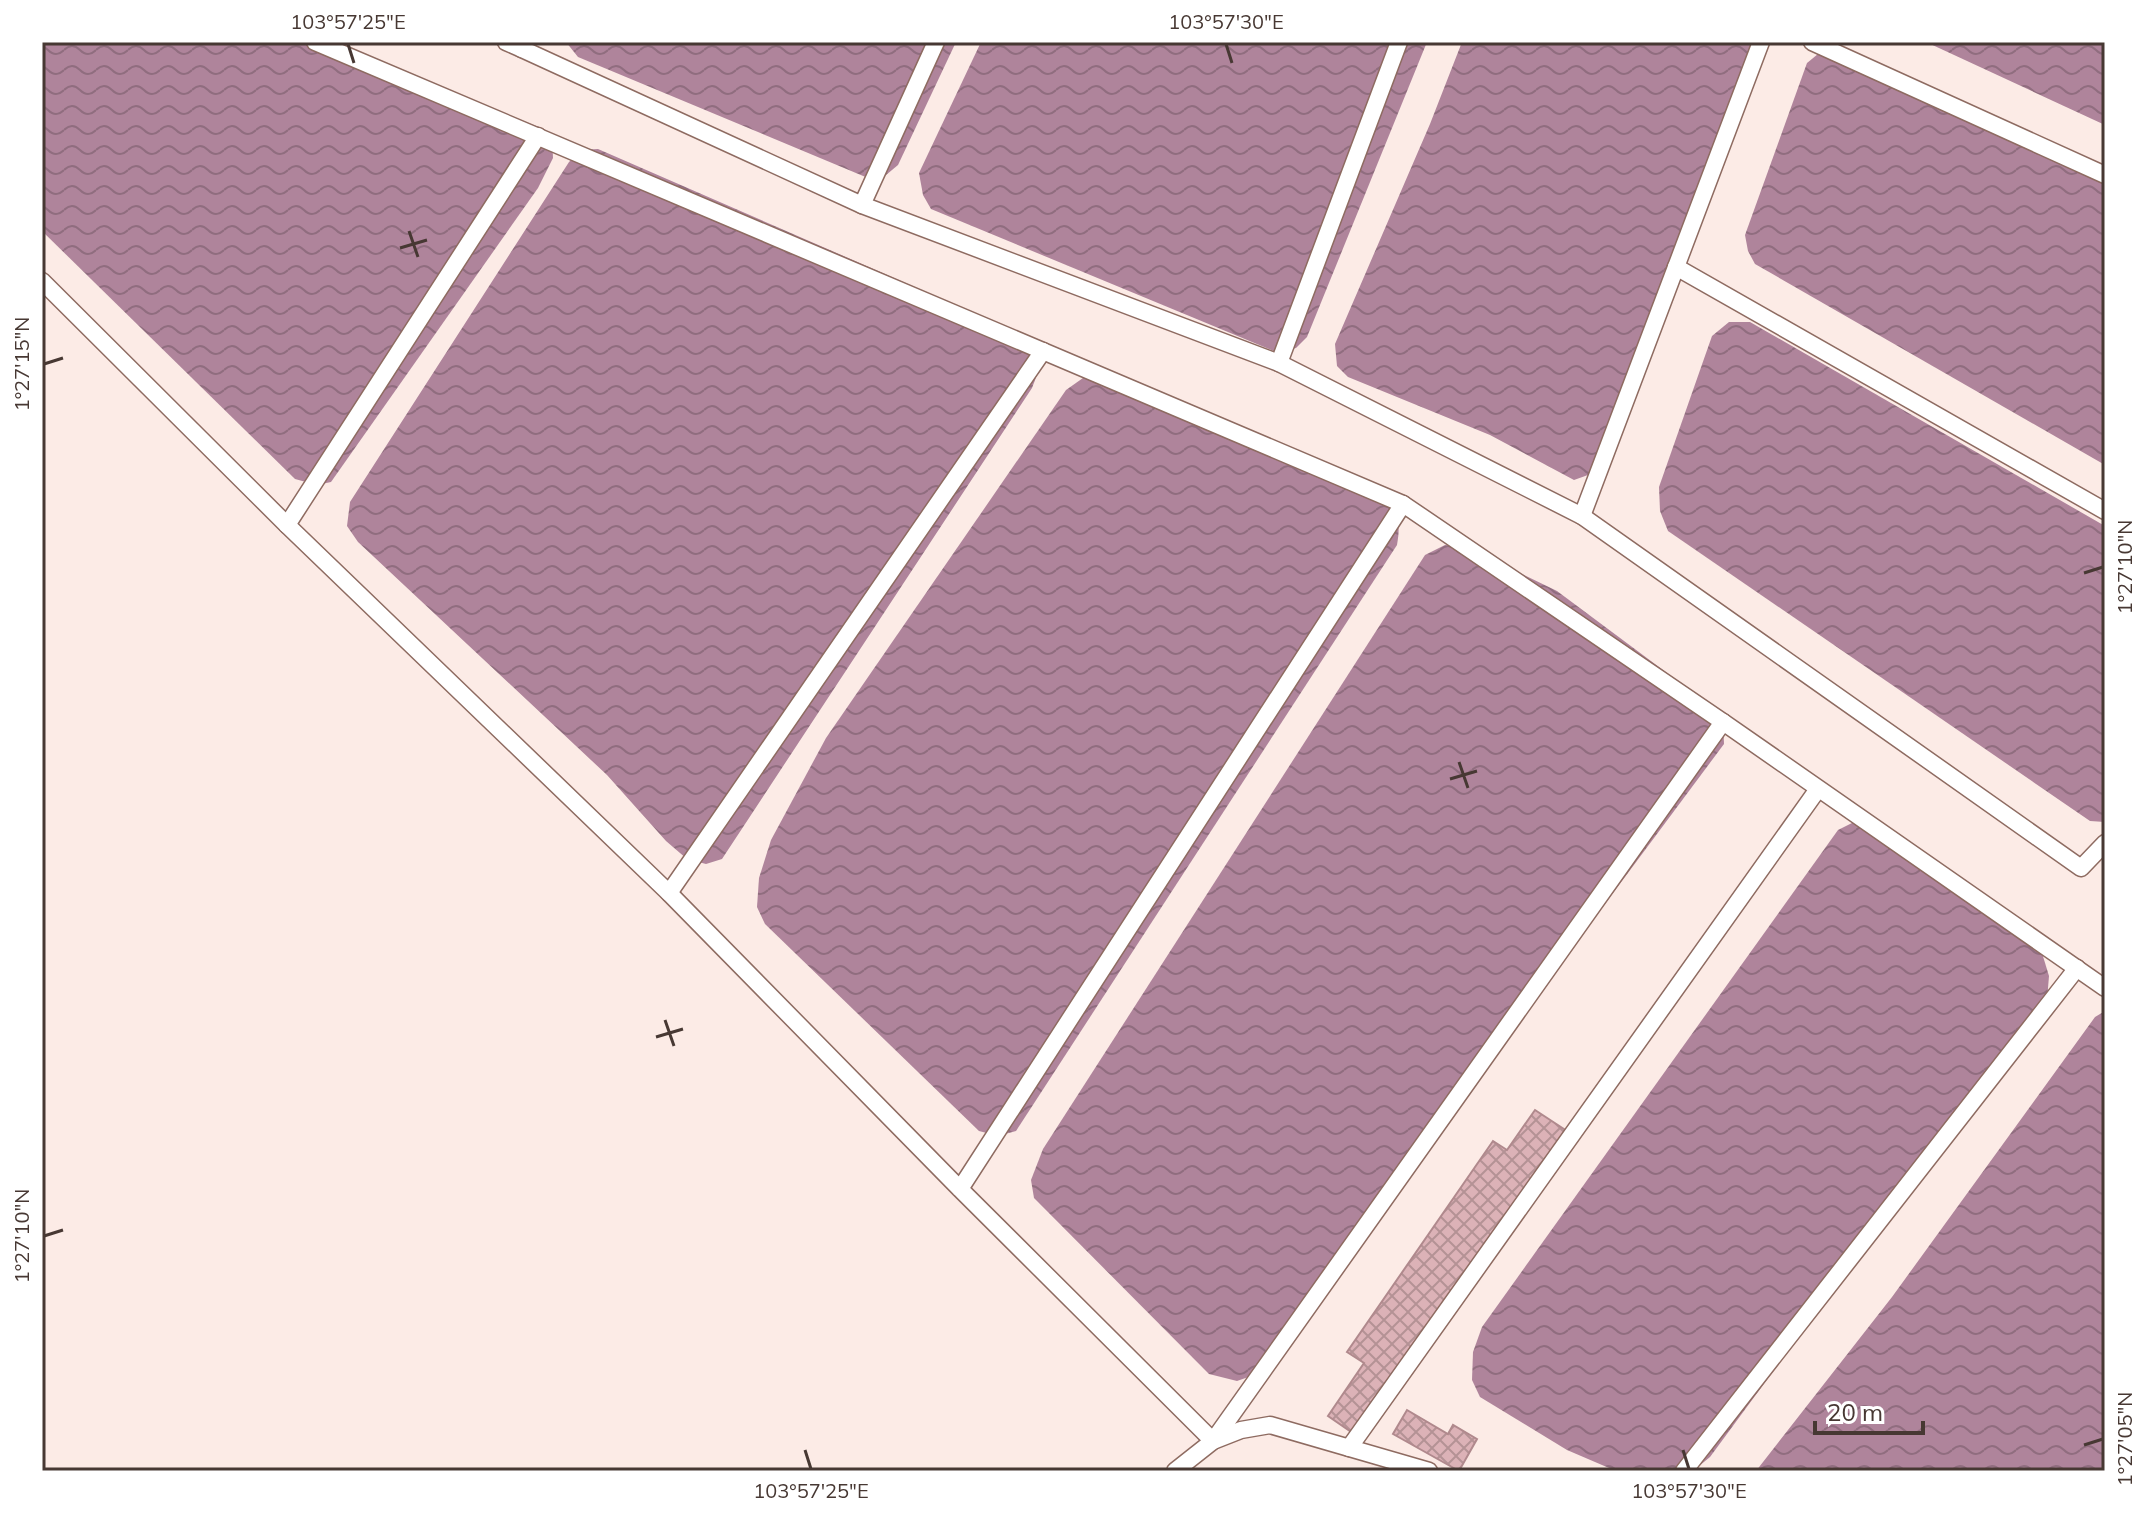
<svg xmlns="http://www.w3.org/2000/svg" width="2147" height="1513" viewBox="0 0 2147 1513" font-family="Mulish,sans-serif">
<defs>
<pattern id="water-waves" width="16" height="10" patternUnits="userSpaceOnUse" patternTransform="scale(2)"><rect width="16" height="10" fill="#af849b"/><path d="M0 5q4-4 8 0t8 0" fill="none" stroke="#906d7f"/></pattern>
<pattern id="building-cross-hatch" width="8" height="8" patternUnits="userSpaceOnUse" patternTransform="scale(2)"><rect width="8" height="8" fill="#dcb2b7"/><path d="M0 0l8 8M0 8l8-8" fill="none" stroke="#b49295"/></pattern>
</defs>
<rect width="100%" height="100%" fill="#fcebe6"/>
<!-- water -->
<g fill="url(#water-waves)">
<path d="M42 42H332L541 128 552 138 553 158 538 188 331 482 317 485 295 479 42 231Z"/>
<path d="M566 42H956L898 165 886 175 868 178 578 57Z"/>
<path d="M981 42H1427L1307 337 1296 348 1276 352 931 209 923 195 919 173Z"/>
<path d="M1462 42H1770L1602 463 1588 475 1574 480 1490 435 1348 377 1337 366 1335 344 1430 124Z"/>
<path d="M1926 42H2105V125Z"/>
<path d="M1838 52 2105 166V465L1755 264 1748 251 1745 235 1807 63 1818 54Z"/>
<path d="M598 149 1025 335C1041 355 1042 365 1032 388L722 859 706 864 687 859 666 841 607 775 358 542 347 526 350 502 569 162 581 150Z"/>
<path d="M1729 322H1750L2105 526V822L2090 821 1668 531 1660 511 1659 487 1712 336Z"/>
<path d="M1101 375 1384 497C1398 515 1401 522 1397 545L1016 1131 998 1136 979 1131 765 924 757 907 759 878 771 840 826 738 1066 390 1083 378Z"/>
<path d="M1445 545 1466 547 1557 591 1714 708 1723 721 1724 744 1254 1375 1237 1381 1209 1374 1034 1198 1031 1180 1043 1149 1425 555Z"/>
<path d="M1854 822 2042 953 2049 976 2047 1000 1710 1457 1693 1471H1616L1567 1450 1480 1397 1472 1380 1473 1352 1482 1327 1838 830Z"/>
<path d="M2105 1011V1471H1756L1892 1297 2095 1017Z"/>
</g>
<!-- building -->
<g fill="url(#building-cross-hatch)" stroke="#b0898d" stroke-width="2">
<path d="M1535 1110 1573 1135 1363 1440 1328 1416 1364 1363 1347 1352 1493 1141 1507 1150Z"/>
<path d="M1407 1410 1448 1434 1453 1425 1477 1439 1459 1471 1393 1434Z"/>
</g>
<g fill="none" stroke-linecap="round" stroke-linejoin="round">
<defs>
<g id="service">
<path d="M315 42 1403 504"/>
<path d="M506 42 522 49"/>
<path d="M525 42 522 49 862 205 936 42"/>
<path d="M1812 42 2105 175"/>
<path d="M862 205 1279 363 1399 42"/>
<path d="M1676 267 2105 511"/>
<path d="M42 281 287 525 669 893 960 1189 1213 1441 1723 722 1403 504 960 1189"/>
<path d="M1279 363 1582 516 2081 868 2105 843"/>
<path d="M1582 516 1761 42"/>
<path d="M287 525 538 136"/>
<path d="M1723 722 2105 988"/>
<path d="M669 893 1043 351"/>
<path d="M1349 1448 1818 789"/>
<path d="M1175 1471 1213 1441 1241 1430 1270 1425 1429 1471"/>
<path d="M1684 1471 2077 968"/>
</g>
</defs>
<!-- service casing -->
<use href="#service" stroke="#8e6b61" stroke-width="19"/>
<!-- service -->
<use href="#service" stroke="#fff" stroke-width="16"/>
</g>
<!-- ticks -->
<path fill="none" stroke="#473833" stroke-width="3" d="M348 44 354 63M1226 44 1232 63M409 231 418 257M400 248 427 240M44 364 63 358M2084 573 2103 567M1459 762 1468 788M1450 779 1477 771M665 1020 674 1046M656 1037 683 1029M44 1236 63 1230M2084 1445 2103 1439M805 1450 811 1469M1683 1450 1689 1469"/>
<!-- border -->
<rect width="2147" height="1513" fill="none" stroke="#ffffff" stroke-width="88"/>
<!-- scale -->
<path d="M1815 1421v12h108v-12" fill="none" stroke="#473833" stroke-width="4"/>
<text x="1827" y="1421" font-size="24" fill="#473833" stroke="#ffffff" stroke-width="6" paint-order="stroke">20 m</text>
<rect x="44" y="44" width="2059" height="1425" fill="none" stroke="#473833" stroke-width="3"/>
<g font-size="20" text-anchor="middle" fill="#473833">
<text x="348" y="29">103°57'25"E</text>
<text x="1226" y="29">103°57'30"E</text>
<text transform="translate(22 364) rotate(-90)" y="7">1°27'15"N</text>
<text transform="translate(2125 567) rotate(-90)" y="7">1°27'10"N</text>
<text transform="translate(22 1236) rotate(-90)" y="7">1°27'10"N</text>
<text transform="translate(2125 1439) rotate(-90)" y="7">1°27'05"N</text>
<text x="811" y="1498">103°57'25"E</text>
<text x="1689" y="1498">103°57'30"E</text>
</g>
</svg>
